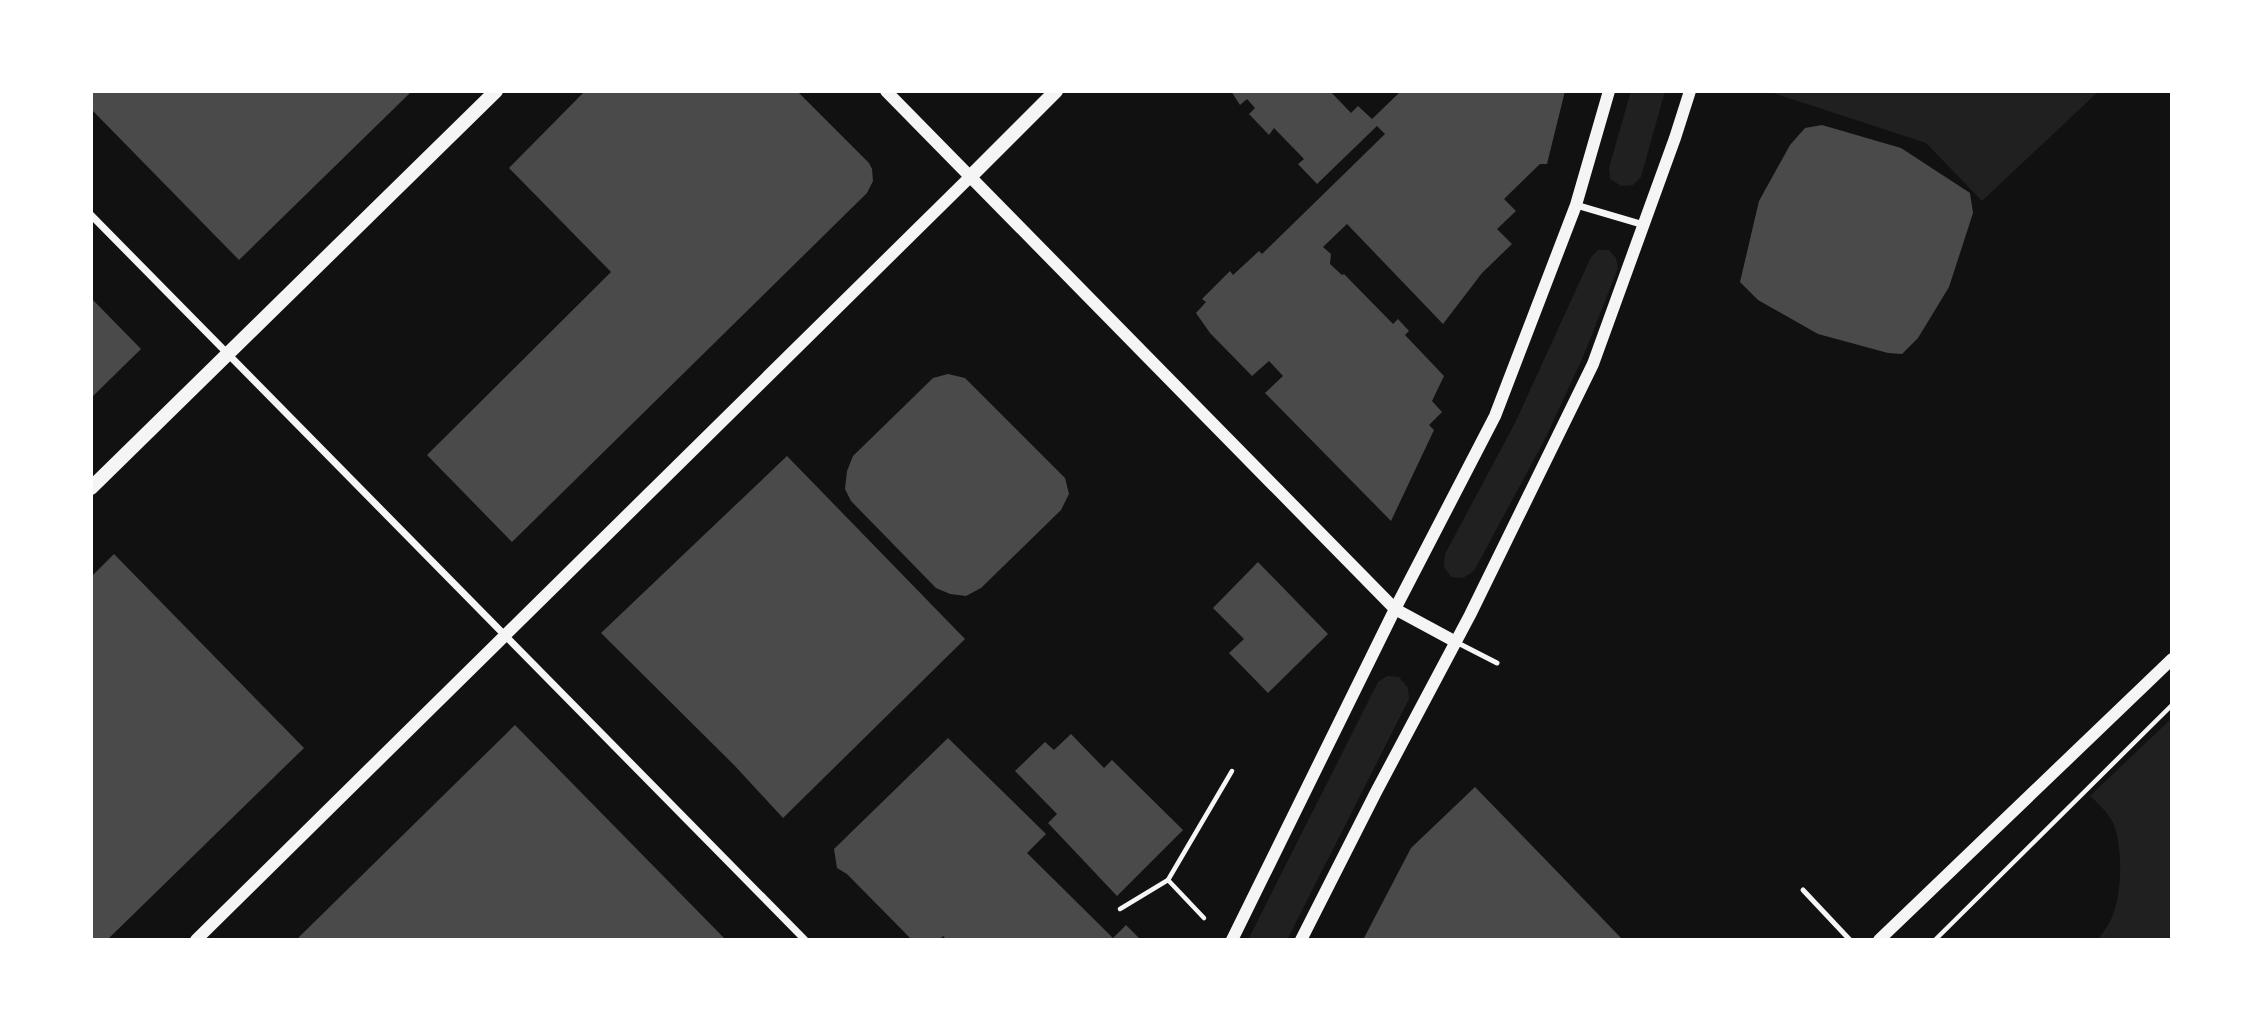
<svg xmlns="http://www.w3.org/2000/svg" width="2263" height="1031" viewBox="0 0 2263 1031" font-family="Overpass,sans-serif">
<rect width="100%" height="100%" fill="#111"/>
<!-- green -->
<g fill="#202020">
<path d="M1631 91H1665L1641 177 1633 185 1621 186 1610 179 1609 168Z"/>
<path d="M1767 91H2099L1982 201 1926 143Z"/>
<path d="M1598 250H1609L1616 258 1618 268 1583 357 1546 437 1474 571 1463 578 1451 577 1444 567 1445 554 1515 423 1591 257Z"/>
<path d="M1387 676 1399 677 1408 688 1409 699 1287 940H1248L1378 682Z"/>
<path d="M2172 718V940H2098C2104 931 2111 922 2114 912 2122 889 2124 836 2109 816 2104 809 2097 802 2090 796Z"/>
</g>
<!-- building -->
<g fill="#4a4a4a">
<path d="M91 91H412L239 260 91 109Z"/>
<path d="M585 91H797L869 163 872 169 873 181 867 193 512 542 427 455 611 272 509 168Z"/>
<path d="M1231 91H1330L1351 113 1358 106 1372 119 1401 91H1565L1547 164H1540L1504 199 1516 211 1497 229 1512 244 1482 273 1443 324 1347 224 1323 247 1331 254 1330 264 1342 275 1344 274 1393 324 1398 319 1409 331 1405 335 1444 376 1432 401 1442 412 1429 425 1434 430 1391 521 1265 393 1283 376 1269 361 1252 376 1210 333 1196 313 1206 302 1202 299 1230 271 1233 275 1259 251 1262 254 1385 134 1377 126 1317 184 1298 164 1304 159 1274 128 1269 135 1249 114 1255 108 1247 99 1240 105Z"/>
<path d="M1822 125 1901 148 1970 193 1973 213 1949 287 1918 338 1902 354 1888 353 1818 334 1758 300 1740 282 1759 201 1790 145 1805 128Z"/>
<path d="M91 298 141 349 91 398Z"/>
<path d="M948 374 965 378 1065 478 1069 494 1061 510 981 588 966 596 950 594 936 588 851 501 845 489 847 471 853 456 933 378Z"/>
<path d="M787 456 965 639 783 818 735 766 601 633Z"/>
<path d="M114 554 304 748 107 940H91V577Z"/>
<path d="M1258 562 1328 634 1268 693 1229 653 1244 639 1213 608Z"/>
<path d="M515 725 726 940H296Z"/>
<path d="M1071 734 1104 768 1112 760 1183 830 1117 896 1048 823 1057 814 1015 771 1045 742 1054 750Z"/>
<path d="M948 738 1046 834 1027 853 1113 938 1126 925 1141 940H947L943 936 939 940H912L847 874 837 868 834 849Z"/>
<path d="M1475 787 1542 856 1623 940H1363L1411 848Z"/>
</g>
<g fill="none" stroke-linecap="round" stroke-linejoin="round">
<!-- path -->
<g stroke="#f5f5f5" stroke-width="4.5">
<path d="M1168 880 1204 918"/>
<path d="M1120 909 1168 880 1232 771"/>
<path d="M1935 940 2172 705"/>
</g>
<!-- service -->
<g stroke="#f5f5f5" stroke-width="5">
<path d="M1456 642 1497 663"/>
<path d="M1803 890 1850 940"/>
</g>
<!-- minor -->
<g stroke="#f5f5f5" stroke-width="7">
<path d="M1576 205 1644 225"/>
<path d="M91 215 805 940"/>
</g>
<!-- tertiary -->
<g stroke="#f5f5f5" stroke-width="12">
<path d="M886 91 1395 609 1456 642"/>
<path d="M196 940 970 177"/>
<path d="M1232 940 1395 609 1495 416 1576 205 1609 91"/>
<path d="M1301 940 1376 792 1470 615 1593 364 1675 138 1690 91"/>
<path d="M1879 940 2172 659"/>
</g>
<!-- secondary -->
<g stroke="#f5f5f5" stroke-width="14">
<path d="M970 177 1056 91"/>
<path d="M91 488 496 91"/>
</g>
</g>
<!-- border -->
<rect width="2263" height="1031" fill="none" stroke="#ffffff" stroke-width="186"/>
</svg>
